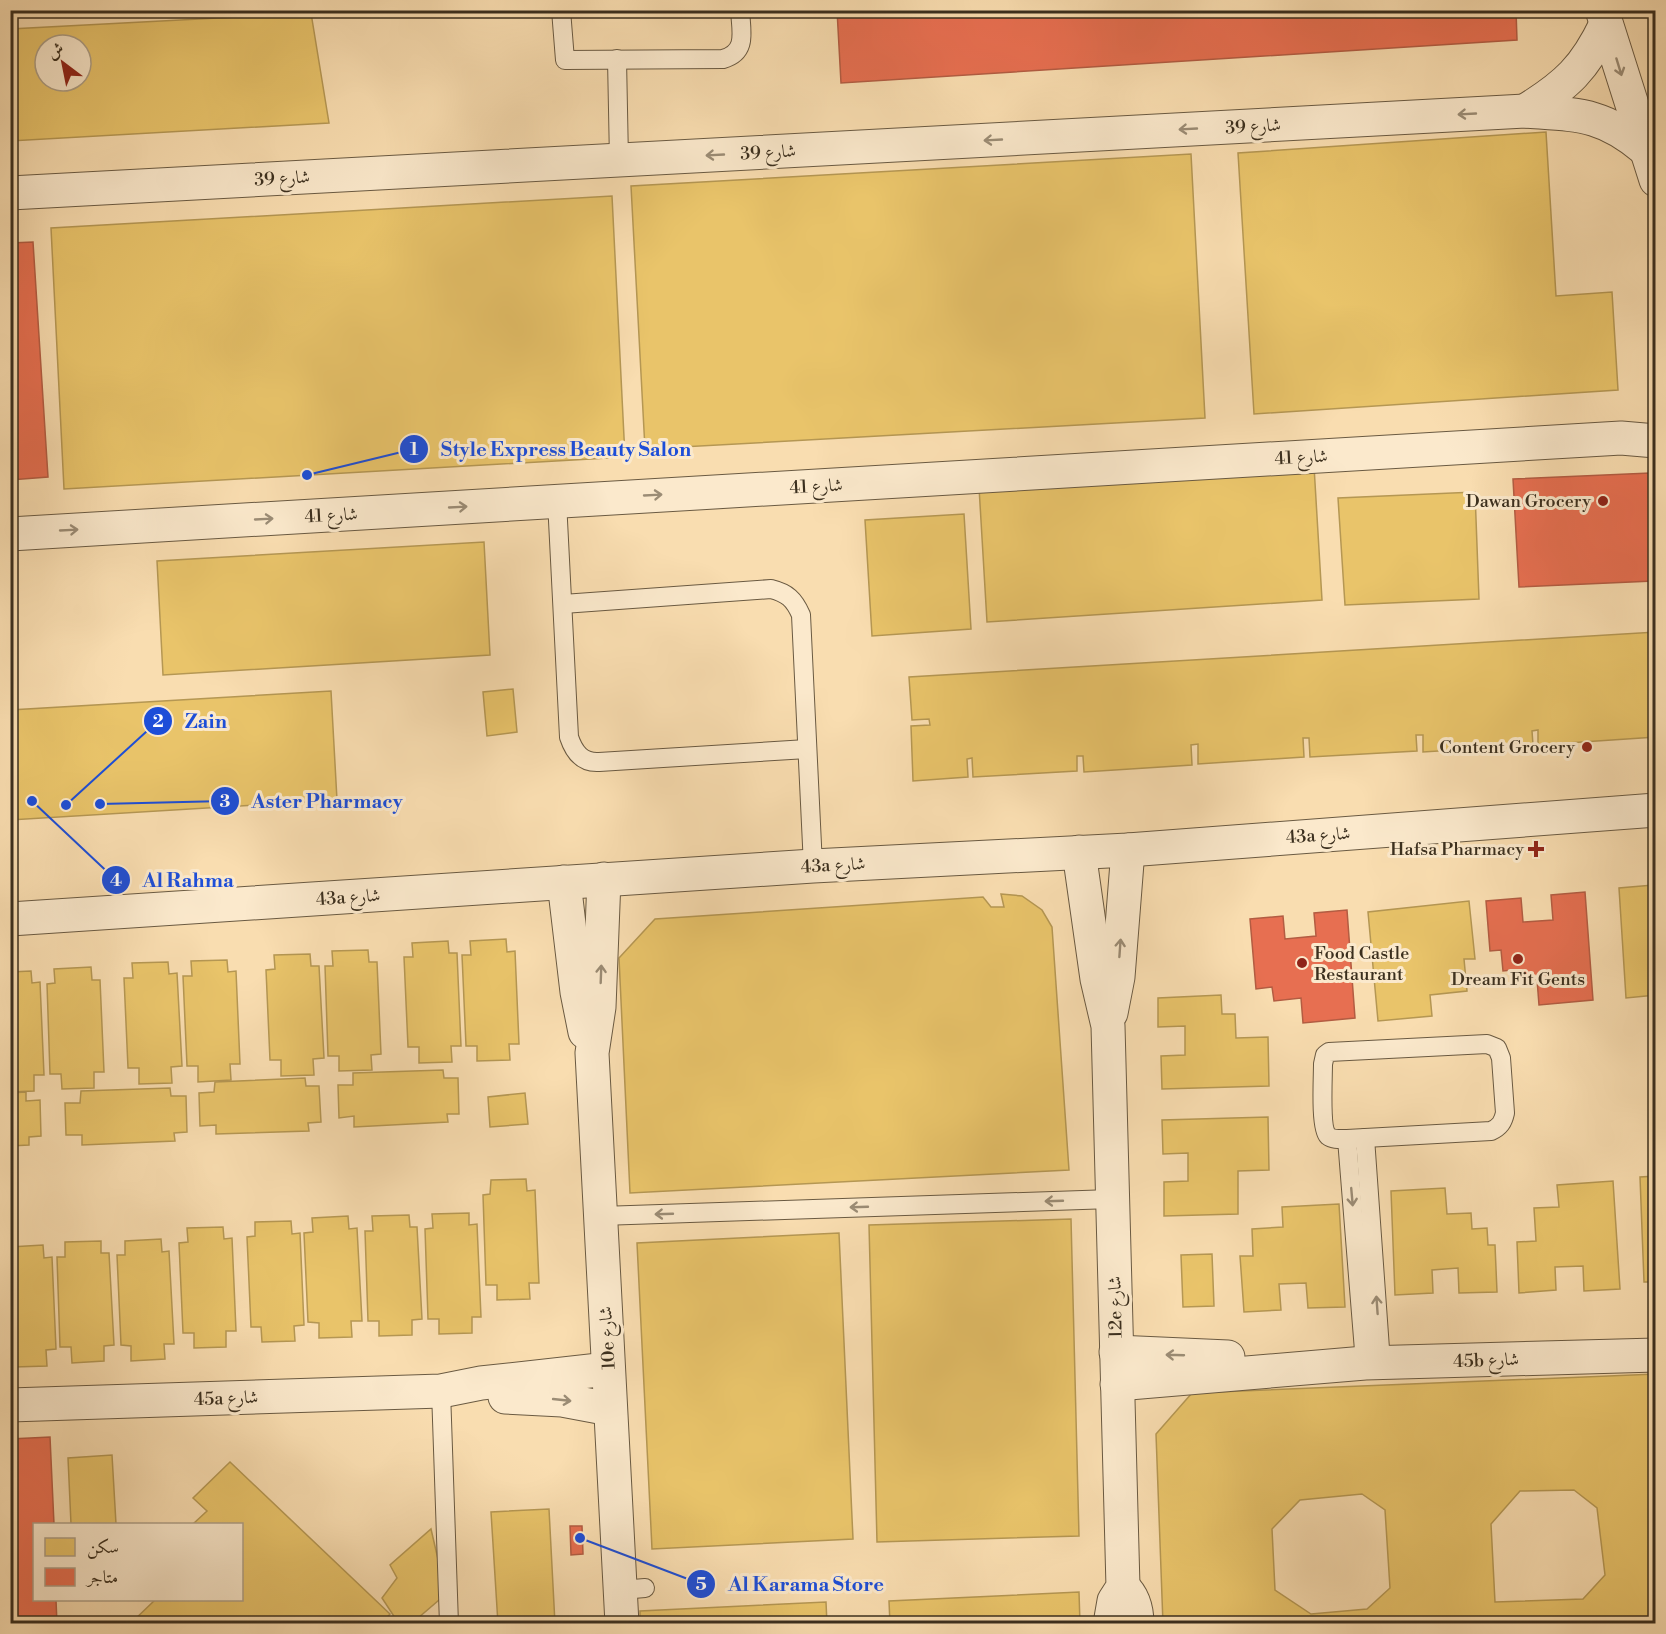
<svg xmlns="http://www.w3.org/2000/svg" width="1666" height="1634" viewBox="0 0 1666 1634" font-family="'Libre Bodoni',Amiri,serif">
<rect width="100%" height="100%" fill="#f9ddb0"/>
<filter id="stains"><feTurbulence type="fractalNoise" baseFrequency=".00333" numOctaves="4"/><feColorMatrix values="0 0 0 0 .2 0 0 0 0 .09 0 0 0 0 .02 0 0 0 .5 -.17"/></filter>
<radialGradient id="worn" r=".72"><stop offset=".6" stop-color="#630" stop-opacity="0"/><stop offset="1" stop-color="#630" stop-opacity=".3"/></radialGradient>
<!-- homes -->
<g fill="#e9c46a" stroke="#b59753" stroke-width="1.5" fill-rule="evenodd">
<path d="M311 13 329 123 10 141V29ZM45 45H81V81H45Z"/>
<path d="M1546 132 1556 296 1612 292 1618 390 1254 414 1238 153Z"/>
<path d="M1191 154 1205 418 645 449 631 186Z"/>
<path d="M612 196 625 457 64 489 51 228Z"/>
<path d="M1314 466 1322 600 987 622 979 487Z"/>
<path d="M1475 492 1479 599 1345 605 1338 498Z"/>
<path d="M964 514 971 629 872 636 865 520Z"/>
<path d="M484 542 490 655 163 675 157 561Z"/>
<path d="M1656 632V737L1538 745V730L1532 731 1533 745 1423 752V735H1416L1417 751 1310 757 1309 738H1303L1304 757 1198 764V744L1191 745 1192 765 1084 772 1083 756H1077V771L973 777 972 758 967 759 968 777 913 781 911 726 930 725 929 719 912 720 909 677Z"/>
<path d="M513 689 517 732 487 736 483 692Z"/>
<path d="M331 691 337 800 10 820V710Z"/>
<path d="M1653 885 1656 912V995L1626 998 1619 888Z"/>
<path d="M1001 894 1022 896 1042 910 1052 927 1069 1170 630 1193 619 958 655 919 983 897 991 907H1004Z"/>
<path d="M1469 901 1475 959H1464L1467 991 1430 995 1432 1016 1378 1021 1368 912Z"/>
<path d="M506 939 507 952 515 951 519 1044H509L510 1060 477 1061V1046H466L462 955H471L470 941Z"/>
<path d="M448 941 449 953H457L461 1046H451L452 1062 419 1063V1047H408L404 957H413L412 943Z"/>
<path d="M368 950 369 962H377L381 1054 371 1055 372 1070 339 1071V1056H328L325 966H333L332 951Z"/>
<path d="M310 954 311 966H319L324 1058 313 1059 314 1075 281 1076V1060H270L266 970 275 969 274 955Z"/>
<path d="M227 960 228 972 236 971 240 1064H230L231 1080 198 1082V1066H187L183 976H192L191 961Z"/>
<path d="M168 962 169 974 177 973 182 1066 171 1067 172 1083 139 1084V1068H128L124 978H133L132 963Z"/>
<path d="M91 967 92 980H100L104 1072H94V1088L62 1089 61 1074H50L47 984 55 983 54 969Z"/>
<path d="M31 971 32 983 40 982 44 1075H34V1091L10 1092V972Z"/>
<path d="M1221 995 1222 1014H1235L1236 1038 1268 1037 1269 1086 1162 1089 1161 1056 1185 1055V1026L1158 1027V998Z"/>
<path d="M443 1070 444 1078H458L459 1114H447L448 1122 354 1127V1116L339 1118 338 1085H353V1073Z"/>
<path d="M305 1078 306 1086H319L321 1122 308 1123 309 1131 216 1134V1125L200 1126 199 1093 214 1092 215 1082Z"/>
<path d="M170 1088 171 1096H186L187 1132 174 1133 175 1141 82 1145V1135H66L65 1103H80L81 1091Z"/>
<path d="M26 1092V1101L40 1100 41 1136 29 1137V1145L10 1146V1093Z"/>
<path d="M525 1093 528 1124 490 1127 488 1097Z"/>
<path d="M1268 1117 1269 1170 1238 1171V1214L1164 1216V1182L1188 1181V1153L1163 1154 1162 1120Z"/>
<path d="M1656 1176V1282H1644L1640 1177Z"/>
<path d="M526 1179 527 1191 535 1190 539 1283H529L530 1299 497 1300V1285H486L483 1195 490 1194 491 1180Z"/>
<path d="M1613 1181 1620 1289 1584 1291 1583 1266 1555 1267 1556 1290 1519 1293 1517 1242 1536 1241 1534 1208 1559 1207 1557 1185Z"/>
<path d="M1445 1188 1447 1214 1471 1213 1472 1229 1487 1228 1488 1245H1495L1497 1292 1459 1293 1458 1268 1432 1270 1433 1293 1395 1295 1391 1191Z"/>
<path d="M1339 1204 1345 1307 1308 1308 1306 1283 1279 1284 1281 1310 1244 1312 1240 1256H1253L1252 1229 1283 1227 1282 1207Z"/>
<path d="M469 1213V1225L477 1224 481 1317H472V1333L439 1334V1319H428L425 1229 433 1228 432 1214Z"/>
<path d="M409 1215 410 1227H417L422 1319 412 1320V1335L379 1336V1321H368L365 1231H373L372 1216Z"/>
<path d="M348 1216 349 1229 357 1228 362 1321H351L352 1337 319 1338V1323L308 1322 304 1233 313 1232 312 1218Z"/>
<path d="M1071 1219 1079 1536 877 1542 869 1225Z"/>
<path d="M291 1221 292 1234 300 1233 304 1325 294 1326 295 1341 262 1342 261 1327H251L247 1237 255 1236V1222Z"/>
<path d="M223 1227 224 1239 232 1238 236 1331H226V1347L194 1348V1333H183L179 1243 188 1242 187 1228Z"/>
<path d="M839 1233 853 1539 652 1549 637 1243Z"/>
<path d="M161 1239 162 1252 169 1251 174 1344H164L165 1359 131 1361V1346L121 1345 117 1255H125V1241Z"/>
<path d="M101 1241V1253H109L114 1345 104 1346V1361L72 1363 71 1347H60L57 1257H65V1242Z"/>
<path d="M43 1245 44 1258 52 1257 56 1349 46 1350 47 1366 14 1367V1352H10V1247Z"/>
<path d="M1212 1254 1214 1306 1183 1307 1181 1255Z"/>
<path d="M1656 1374V1624H1163L1156 1434 1192 1393ZM1574 1490 1597 1508 1605 1575 1583 1599 1495 1602 1491 1524 1520 1491ZM1362 1494 1385 1510 1390 1588 1367 1609 1311 1614 1275 1590 1272 1529 1300 1500Z"/>
<path d="M112 1455 116 1524H71L68 1458Z"/>
<path d="M230 1462 390 1614 381 1624H130L155 1600H242V1524H193L207 1511 193 1498Z"/>
<path d="M549 1509 555 1624H498L491 1512Z"/>
<path d="M431 1529 446 1594 411 1624H399L382 1598 397 1578 390 1565Z"/>
<path d="M1079 1592 1080 1624H890L889 1601Z"/>
<path d="M826 1602 827 1624H640V1611Z"/>
</g>
<!-- shops -->
<g fill="#e76f51" stroke="#b35c42" stroke-width="1.5">
<path d="M837 10H1516L1517 40 841 83Z"/>
<path d="M33 242 48 477 10 480V243Z"/>
<path d="M1650 473 1653 581 1519 587 1513 479Z"/>
<path d="M1585 892 1593 1000 1539 1005 1537 979 1513 980 1512 970 1503 971 1501 950 1490 951 1486 901 1521 898 1523 922 1553 920 1551 895Z"/>
<path d="M1347 910 1355 1018 1303 1023 1301 998 1274 1001 1272 987 1256 989 1250 919 1283 916 1285 939 1316 936 1314 913Z"/>
<path d="M50 1437 54 1524H34V1600H56L57 1624H10V1439Z"/>
<path d="M570 1526H582L583 1554 571 1555Z"/>
</g>
<g fill="none" stroke-linecap="round" stroke-linejoin="round">
<defs>
<g id="lane">
<path d="M561 10 565 60 723 59C748 52 741 31 740 10"/>
<path d="M617 59 619 160"/>
<path d="M557 501 569 737C574 752 582 763 599 762L807 749"/>
<path d="M563 604 771 589C787 593 794 599 801 615L813 866"/>
<path d="M1487 1044 1497 1048 1501 1058 1505 1113C1503 1122 1500 1127 1491 1131L1347 1139C1341 1139 1333 1140 1328 1136 1320 1128 1323 1078 1323 1064L1325 1055 1329 1052Z"/>
<path d="M1365 1138 1381 1363"/>
<path d="M1347 1139 1365 1363"/>
<path d="M601 1216 1112 1199"/>
<path d="M441 1391 449 1624"/>
<path d="M621 1590 645 1588"/>
</g>
<g id="street">
<path d="M1602 10 1656 180"/>
<path d="M1525 111C1567 85 1585 68 1606 24"/>
<path d="M10 193 1525 111C1578 115 1602 113 1645 149"/>
<path d="M10 534 1621 438 1656 441"/>
<path d="M1079 852 1097 979 1108 1026 1123 1587 1114 1601 1110 1624"/>
<path d="M604 879 599 1007 592 1053 622 1624"/>
<path d="M564 882 577 992 585 1032"/>
<path d="M10 919 813 866 1128 850 1656 810"/>
<path d="M1111 1013 1118 977 1128 850"/>
<path d="M1116 1352 1228 1357"/>
<path d="M1117 1384 1365 1363 1656 1355"/>
<path d="M505 1397 562 1400 610 1409"/>
<path d="M10 1405 441 1391 481 1383 608 1369"/>
<path d="M1123 1587C1134 1597 1137 1609 1137 1624"/>
</g>
</defs>
<!-- lane casing -->
<use href="#lane" stroke="#6a5a42" stroke-width="20"/>
<!-- street casing -->
<use href="#street" stroke="#6a5a42" stroke-width="35"/>
<!-- lane -->
<use href="#lane" stroke="#fbe9cc" stroke-width="18"/>
<!-- street -->
<use href="#street" stroke="#fbe9cc" stroke-width="33"/>
</g>
<!-- one-way arrows -->
<defs><path id="oneway-shaft" d="M-6 0H5M1.5-3L5.5 0L1.5 3" fill="none" stroke-width="1.6" stroke-linecap="round" stroke-linejoin="round" transform="scale(1.5)"/></defs>
<g stroke="#9b8c75">
<use href="#oneway-shaft" transform="translate(1619 67) rotate(73)"/>
<use href="#oneway-shaft" transform="translate(1467 114) rotate(177)"/>
<use href="#oneway-shaft" transform="translate(1188 129) rotate(177)"/>
<use href="#oneway-shaft" transform="translate(993 140) rotate(177)"/>
<use href="#oneway-shaft" transform="translate(715 155) rotate(177)"/>
<use href="#oneway-shaft" transform="translate(653 495) rotate(-3)"/>
<use href="#oneway-shaft" transform="translate(458 507) rotate(-3)"/>
<use href="#oneway-shaft" transform="translate(264 519) rotate(-3)"/>
<use href="#oneway-shaft" transform="translate(69 530) rotate(-3)"/>
<use href="#oneway-shaft" transform="translate(1120 948) rotate(-86)"/>
<use href="#oneway-shaft" transform="translate(601 974) rotate(-88)"/>
<use href="#oneway-shaft" transform="translate(1352 1197) rotate(85)"/>
<use href="#oneway-shaft" transform="translate(1054 1201) rotate(178)"/>
<use href="#oneway-shaft" transform="translate(859 1207) rotate(178)"/>
<use href="#oneway-shaft" transform="translate(664 1214) rotate(178)"/>
<use href="#oneway-shaft" transform="translate(1377 1305) rotate(-94)"/>
<use href="#oneway-shaft" transform="translate(1175 1355) rotate(-178)"/>
<use href="#oneway-shaft" transform="translate(562 1400) rotate(6)"/>
</g>
<!-- markers -->
<g fill="#8f2418" stroke="#fbe9cc" stroke-width="2">
<circle cx="1603" cy="501" r="6"/>
<circle cx="1587" cy="747" r="6"/>
<path d="M1533 840h6v6h6v6h-6v6h-6v-6h-6v-6h6z"/>
<circle cx="1518" cy="959" r="6"/>
<circle cx="1302" cy="963" r="6"/>
</g>
<g text-anchor="middle" stroke-width="6" stroke-linejoin="round" paint-order="stroke">
<!-- street labels -->
<g font-size="18" fill="#3b2f1e" stroke="#fbe9cc">
<text transform="translate(1253 126) rotate(-3)" y="6">شارع 39</text>
<text transform="translate(768 152) rotate(-3)" y="6">شارع 39</text>
<text transform="translate(282 178) rotate(-3)" y="6">شارع 39</text>
<text transform="translate(1301 457) rotate(-3)" y="6">شارع 41</text>
<text transform="translate(816 486) rotate(-3)" y="6">شارع 41</text>
<text transform="translate(331 515) rotate(-3)" y="6">شارع 41</text>
<text transform="translate(1318 835) rotate(-4)" y="6">43a شارع</text>
<text transform="translate(833 865) rotate(-3)" y="6">43a شارع</text>
<text transform="translate(348 897) rotate(-4)" y="6">43a شارع</text>
<text transform="translate(1115 1307) rotate(-91)" y="6">12e شارع</text>
<text transform="translate(607 1338) rotate(-93)" y="6">10e شارع</text>
<text transform="translate(1486 1360) rotate(-2)" y="6">45b شارع</text>
<text transform="translate(226 1398) rotate(-2)" y="6">45a شارع</text>
</g>
<!-- poi labels -->
<g font-size="18" fill="#3b2f1e" stroke="#fbe9cc" text-anchor="end">
<text x="1591" y="507">Dawan Grocery</text>
<text x="1575" y="753">Content Grocery</text>
<text x="1524" y="855">Hafsa Pharmacy</text>
<text x="1314" y="959" text-anchor="start">Food Castle<tspan x="1314" dy="21">Restaurant</tspan></text>
<text x="1518" y="985" text-anchor="middle">Dream Fit Gents</text>
</g>
</g>
<!-- callouts -->
<path fill="none" stroke="#1d4ed8" stroke-width="2" d="M307 475L414 449M66 805L158 721M100 804L225 801M32 801L116 880M580 1538L701 1584"/>
<g fill="#1d4ed8" stroke="#fbe9cc" stroke-width="2">
<circle cx="307" cy="475" r="6"/>
<circle cx="66" cy="805" r="6"/>
<circle cx="100" cy="804" r="6"/>
<circle cx="32" cy="801" r="6"/>
<circle cx="580" cy="1538" r="6"/>
<circle cx="414" cy="449" r="15"/>
<circle cx="158" cy="721" r="15"/>
<circle cx="225" cy="801" r="15"/>
<circle cx="116" cy="880" r="15"/>
<circle cx="701" cy="1584" r="15"/>
</g>
<g font-size="18" text-anchor="middle" font-weight="bold" fill="#fff">
<text x="414" y="455">1</text>
<text x="158" y="727">2</text>
<text x="225" y="807">3</text>
<text x="116" y="886">4</text>
<text x="701" y="1590">5</text>
</g>
<g font-size="20" text-anchor="middle" font-weight="bold" fill="#1d4ed8" stroke="#fbe9cc" stroke-width="6" stroke-linejoin="round" paint-order="stroke">
<text x="566" y="456">Style Express Beauty Salon</text>
<text x="206" y="728">Zain</text>
<text x="327" y="808">Aster Pharmacy</text>
<text x="188" y="887">Al Rahma</text>
<text x="806" y="1591">Al Karama Store</text>
</g>
<!-- margin -->
<rect width="1666" height="1634" fill="none" stroke="#f9ddb0" stroke-width="36"/>
<rect x="12" y="12" width="1642" height="1610" fill="none" stroke="#3b2f1e" stroke-width="3"/>
<rect x="18" y="18" width="1630" height="1598" fill="none" stroke="#3b2f1e" stroke-width="1.5"/>
<!-- legend -->
<rect x="33" y="1523" width="210" height="78" fill="#fbe9cc" stroke="#ae9f86" stroke-width="1.5"/>
<rect x="45" y="1538" width="30" height="18" fill="#e9c46a" stroke="#ae9f86" stroke-width="1.5"/>
<text x="87" y="1553" font-size="18" fill="#3b2f1e">سكن</text>
<rect x="45" y="1568" width="30" height="18" fill="#e76f51" stroke="#ae9f86" stroke-width="1.5"/>
<text x="87" y="1583" font-size="18" fill="#3b2f1e">متاجر</text>
<!-- north arrow -->
<g transform="translate(63 63) rotate(328)"><circle r="28" fill="#fbe9cc" stroke="#ae9f86" stroke-width="1.5"/>
<path d="M0-4.5L10 22L0 15L-10 22Z" fill="#8f2418"/>
<text y="-9" font-size="16" font-weight="bold" text-anchor="middle" fill="#3b2f1e">ش</text>
</g>
<rect width="100%" height="100%" filter="url(#stains)"/>
<rect width="100%" height="100%" fill="url(#worn)"/>
</svg>
